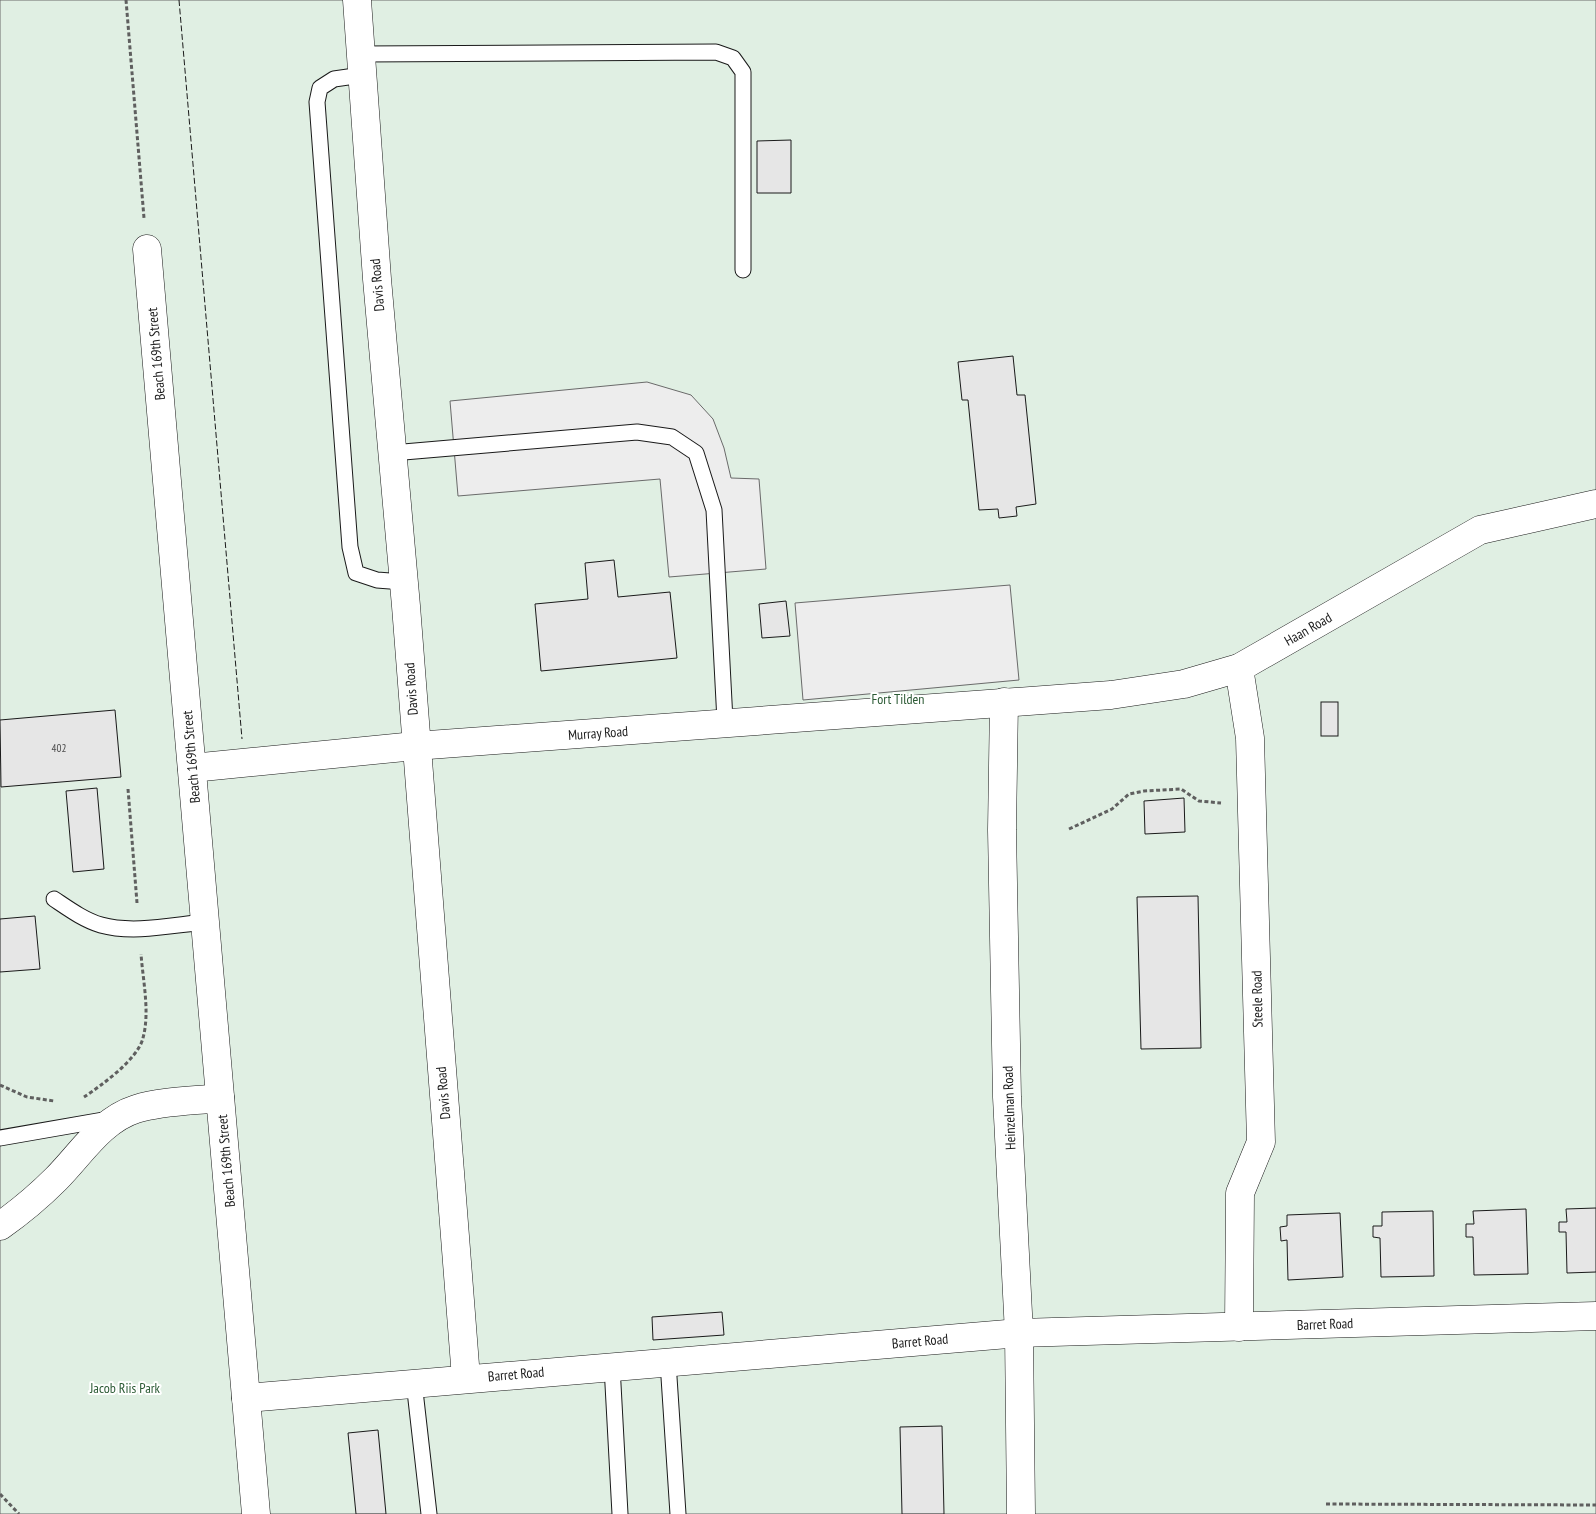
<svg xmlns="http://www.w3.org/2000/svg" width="1596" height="1514" viewBox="0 0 1596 1514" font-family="'PT Sans Narrow',sans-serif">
<rect width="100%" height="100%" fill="#fff"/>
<!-- green -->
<rect fill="#e0efe3" stroke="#6a6a6a" x="0" y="0" width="1596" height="1514"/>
<!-- parking -->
<g fill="#ededed" stroke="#6a6a6a">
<path d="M647 382 691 395 713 419 724 448 731 478 759 479 766 569 669 577 660 479 458 496 450 401Z"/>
<path d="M1010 585 1019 680 803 700 795 603Z"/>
</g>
<!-- building -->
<g fill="#e6e6e6" stroke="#1a1a1a">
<path d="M791 140V193H757V141Z"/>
<path d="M1013 356 1017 395H1025L1036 504 1016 507 1017 516 999 518 998 509 979 510 968 400H962L958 362Z"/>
<path d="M614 560 618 597 670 592 677 658 541 671 535 604 588 599 585 563Z"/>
<path d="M786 601 790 636 762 638 759 604Z"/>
<rect x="1321" y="702" width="17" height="34"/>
<path d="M115 710 121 777 1 787 0 720Z"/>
<path d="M97 788 104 869 73 872 66 791Z"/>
<path d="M1184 798 1185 832 1145 834 1144 801Z"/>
<path d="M1198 896 1201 1048 1141 1049 1137 897Z"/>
<path d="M35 916 40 969 0 972V919Z"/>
<path d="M1596 1208V1272L1567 1273 1566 1232H1559V1222H1567L1566 1209Z"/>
<path d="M1526 1209 1528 1274 1474 1275 1473 1237H1466V1224H1474L1473 1211Z"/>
<path d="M1433 1211 1434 1276 1381 1277 1380 1238 1373 1237V1226H1382V1212Z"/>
<path d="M1340 1213 1343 1277 1288 1280 1287 1240 1281 1241 1280 1227 1287 1226V1215Z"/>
<path d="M722 1312 724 1335 653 1340 652 1317Z"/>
<path d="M942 1426 944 1514H902L900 1427Z"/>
<path d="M378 1430 386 1514H356L348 1433Z"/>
</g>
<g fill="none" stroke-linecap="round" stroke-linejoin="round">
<defs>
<g id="service">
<path d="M361 54 716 52 733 58 743 72V270"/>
<path d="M362 75 334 79 320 88 317 102 350 547 356 573 377 580 403 582"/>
<path d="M392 453 637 432 672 437 696 453 714 510 725 721"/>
<path d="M54 899C69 909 84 920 101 925 133 934 173 925 205 922"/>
<path d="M0 1138 109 1119"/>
<path d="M668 1362 678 1514"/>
<path d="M612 1366 620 1514"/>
<path d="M414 1382 429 1514"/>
</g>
<g id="minor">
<path d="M357 0 377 279 406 606 466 1378"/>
<path d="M147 249 256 1514"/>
<path d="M1004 702 1002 830 1007 1097 1019 1333 1021 1514"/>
<path d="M192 768 415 746 1111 695 1184 684 1239 668 1480 530 1596 504"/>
<path d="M1239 1327 1240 1193 1261 1142 1250 738 1239 668"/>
<path d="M246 1398 1019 1333 1596 1316"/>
</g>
<path id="primary" d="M0 1226C20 1212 39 1196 56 1179 81 1154 101 1120 136 1109 162 1101 193 1101 220 1098"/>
</defs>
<!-- service casing -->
<use href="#service" stroke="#1a1a1a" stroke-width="17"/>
<!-- minor casing -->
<use href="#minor" stroke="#1a1a1a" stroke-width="29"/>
<!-- primary casing -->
<use href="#primary" stroke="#1a1a1a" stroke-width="29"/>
<!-- path -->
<g stroke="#5f5f5f" stroke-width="3" stroke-dasharray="4 2.5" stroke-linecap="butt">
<path d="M126 0 144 218"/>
<path d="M128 789 137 903"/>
<path d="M1069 829 1112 809 1129 794 1144 791 1181 789 1199 801 1221 803"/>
<path d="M0 1085 27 1097 54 1101"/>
<path d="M84 1097C102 1085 138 1059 143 1038 150 1012 143 981 141 954"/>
<path d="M0 1494 19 1514"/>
<path d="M1326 1504 1596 1505"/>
</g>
<!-- service -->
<use href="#service" stroke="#fff" stroke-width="15"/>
<!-- minor -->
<use href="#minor" stroke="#fff" stroke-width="28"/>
<!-- primary -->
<use href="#primary" stroke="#fff" stroke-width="28"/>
<!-- fence -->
<path stroke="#1a1a1a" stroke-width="1" stroke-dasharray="6 2.5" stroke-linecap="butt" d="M179 0 242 739"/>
</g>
<g text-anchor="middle" stroke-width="4" stroke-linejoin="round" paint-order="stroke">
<!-- number labels -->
<g font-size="11" fill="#4d4d4d">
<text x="59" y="752">402</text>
</g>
<!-- street labels -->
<g font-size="14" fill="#1a1a1a" stroke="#fff">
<text transform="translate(377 285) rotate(-95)" y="5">Davis Road</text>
<text transform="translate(156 354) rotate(-95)" y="5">Beach 169th Street</text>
<text transform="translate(1308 629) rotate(-30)" y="5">Haan Road</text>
<text transform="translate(411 689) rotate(-94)" y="5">Davis Road</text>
<text transform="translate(598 733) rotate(-4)" y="5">Murray Road</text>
<text transform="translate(191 757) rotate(-95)" y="5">Beach 169th Street</text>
<text transform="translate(1257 999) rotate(-91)" y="5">Steele Road</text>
<text transform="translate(443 1093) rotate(-95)" y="5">Davis Road</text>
<text transform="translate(1009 1108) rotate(-92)" y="5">Heinzelman Road</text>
<text transform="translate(226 1161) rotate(-95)" y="5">Beach 169th Street</text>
<text transform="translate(1325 1324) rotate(-2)" y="5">Barret Road</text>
<text transform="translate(920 1341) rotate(-5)" y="5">Barret Road</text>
<text transform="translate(516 1374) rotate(-5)" y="5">Barret Road</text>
</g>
<!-- park labels -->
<g font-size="14" fill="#2b5a34" stroke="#fff">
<text x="898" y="704">Fort Tilden</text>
<text x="125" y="1393">Jacob Riis Park</text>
</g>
</g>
</svg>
